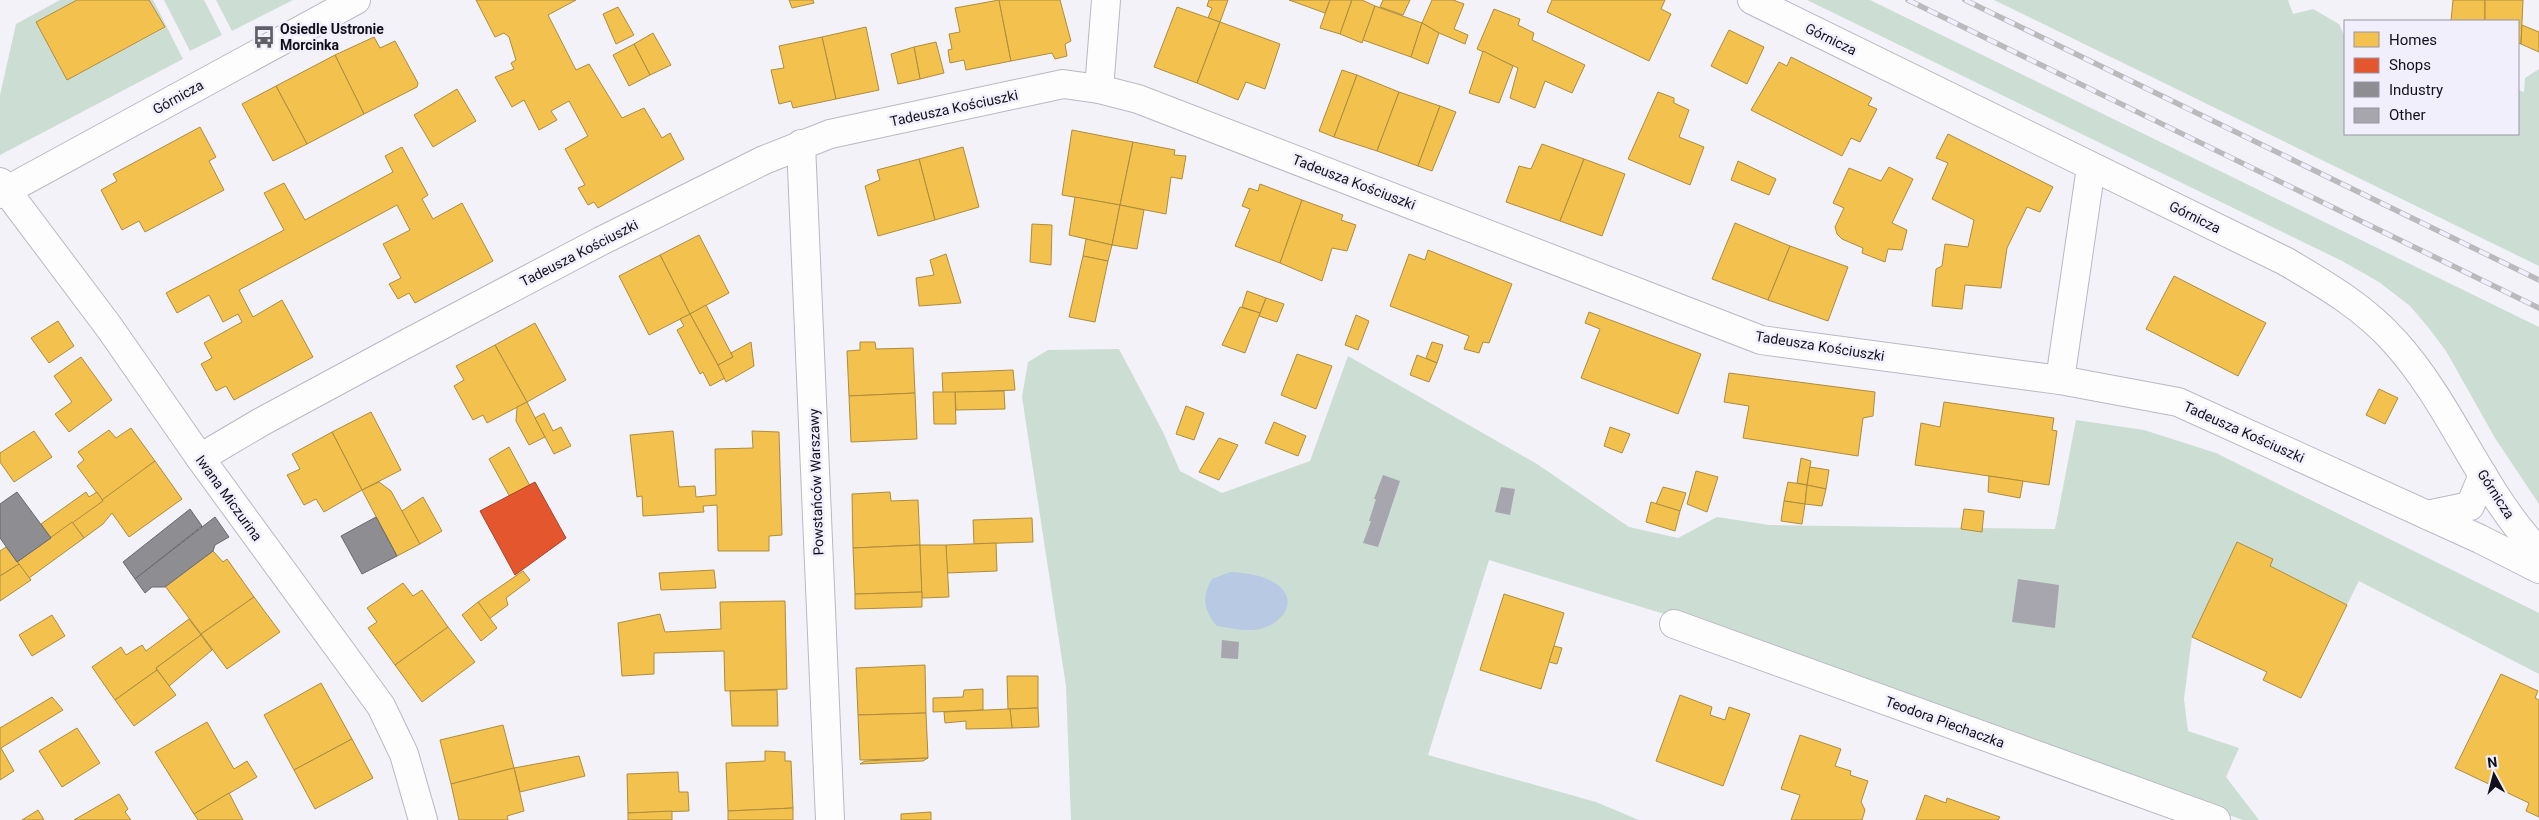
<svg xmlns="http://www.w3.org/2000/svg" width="2539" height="820" viewBox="0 0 2539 820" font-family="Roboto,sans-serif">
<rect width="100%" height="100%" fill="#f3f2f9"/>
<!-- green -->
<g fill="#ccddd4">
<path d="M60 0H77L36 22 67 80 165 28 149 0H153L183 59 0 155V95L16 24Z"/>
<path d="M164 0H204L222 35 190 51Z"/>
<path d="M216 0H293L232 31Z"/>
<path d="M1807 0H1870L2539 327V504L2495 438 2446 351 2428 327 2410 306 2379 282 2342 261Z"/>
<path d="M1994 0H2288L2293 14 2313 9 2339 24 2345 37V134H2518V90L2524 92 2525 78 2539 69V266Z"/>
<path d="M1119 349 1163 432 1180 471 1222 493 1310 461 1348 356 1537 464 1629 527 1678 538 1717 517 1769 525 2055 529 2076 420 2144 430 2216 453 2539 613V674L2359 581 2347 605 2270 566 2273 559 2237 542 2192 637 2184 699 2188 731 2239 748 2226 777 2259 820H2243L1661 613 1489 560 1428 755 1596 802 1639 820H1071L1066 686 1022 397 1028 362 1048 350Z"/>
</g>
<!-- water -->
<path fill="#b7c9e3" d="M1230 572C1246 573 1264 575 1278 585 1300 603 1280 624 1260 629 1246 632 1231 628 1217 626 1204 611 1201 597 1212 579Z"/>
<!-- homes -->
<g fill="#f2c14e" stroke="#ae8c3e">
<path d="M77 0H149L165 27 67 80 36 22Z"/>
<path d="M476 0H576L548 15 576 70 589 64 622 118 644 108 662 138 670 133 684 159 598 208 594 202 588 205 578 188 585 185 565 149 588 136 569 101 551 111 557 120 539 130 524 100 512 107 495 77 514 69 511 63 516 60 509 37 504 33 495 37Z"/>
<path d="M789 0H813L814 3 792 8Z"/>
<path d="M999 0 1011 61 966 70 964 60 950 63 948 50 952 49 949 34 960 32 955 8Z"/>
<path d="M999 0H1060L1071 41 1065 44 1067 56 1055 59 1052 53 1011 61Z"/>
<path d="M1209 0H1228L1220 22 1208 18 1212 8 1207 6Z"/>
<path d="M1289 0H1330L1325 13Z"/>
<path d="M1330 0H1352L1340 34 1320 28Z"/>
<path d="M1352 0H1362L1375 6 1362 43 1340 34Z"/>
<path d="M1383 0H1410L1403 15 1380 7Z"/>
<path d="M1432 0H1453L1464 4 1454 29 1468 35 1465 44 1439 33 1422 23Z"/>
<path d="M1552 0H1665L1661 9 1671 14 1649 61 1547 12Z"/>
<path d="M2453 0H2485V21H2451Z"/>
<path d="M2485 0H2523L2521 44 2518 43V21H2485Z"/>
<path d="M1375 6 1422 23 1411 57 1363 40Z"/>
<path d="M618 7 634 35 616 44 603 14Z"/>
<path d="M1177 7 1220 22 1197 83 1154 67Z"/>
<path d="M1494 9 1520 19 1518 25 1534 33 1532 40 1585 65 1572 93 1545 81 1535 108 1510 98 1518 68 1477 49Z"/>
<path d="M1220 22 1280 44 1265 89 1246 82 1238 100 1197 83Z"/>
<path d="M1422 23 1439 33 1428 64 1411 57Z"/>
<path d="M2522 25 2539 32V52L2521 44Z"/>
<path d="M866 27 879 90 836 99 822 37Z"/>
<path d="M1729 30 1764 47 1747 84 1711 66Z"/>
<path d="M653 33 671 65 650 75 634 44Z"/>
<path d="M374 37 380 48 395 41 418 83 417 87 364 114 335 55Z"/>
<path d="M822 37 836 99 793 108 791 101 779 104 771 70 784 68 779 46Z"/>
<path d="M936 42 944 73 920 79 914 47Z"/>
<path d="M634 44 650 75 629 86 613 55Z"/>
<path d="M914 47 920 79 898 84 891 54Z"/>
<path d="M1483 51 1513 66 1499 103 1469 93Z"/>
<path d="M335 55 364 114 307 144 276 86Z"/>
<path d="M1791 57 1872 98 1868 105 1877 109 1860 142 1851 138 1842 156 1751 110 1779 62 1787 66Z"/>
<path d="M1342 70 1357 75 1334 137 1319 131Z"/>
<path d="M1357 75 1399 92 1377 151 1334 137Z"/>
<path d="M276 86 307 144 273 161 242 104Z"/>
<path d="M457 89 476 121 433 147 414 115Z"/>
<path d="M1399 92 1440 106 1418 166 1377 151Z"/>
<path d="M1658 92 1674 98V103L1689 110 1679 137 1704 147 1690 185 1628 159Z"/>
<path d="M1440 106 1456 112 1432 171 1418 166Z"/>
<path d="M200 127 216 157 209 161 224 190 145 232 139 221 122 230 101 190 117 181 113 174Z"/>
<path d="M1072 130 1133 142 1120 205 1062 195Z"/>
<path d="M1948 134 2053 187 2040 212 2027 207 2007 248 2001 288 1965 285 1962 309 1932 306 1936 269 1942 266 1945 244 1968 247 1974 220 1932 199 1948 163 1936 158Z"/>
<path d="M1133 142 1175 150 1174 155 1186 156 1182 179 1171 177 1166 214 1120 205Z"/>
<path d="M1542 144 1584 159 1560 221 1506 202 1519 166 1531 169Z"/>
<path d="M402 147 428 195 422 199 433 219 462 203 493 261 415 303 409 293 398 299 389 284 401 278 383 244 410 230 397 205 239 290 253 317 282 300 313 357 234 400 226 386 216 391 201 364 212 358 204 343 242 322 238 314 223 322 209 295 177 313 166 293 284 230 264 193 284 183 305 220 393 172 385 156Z"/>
<path d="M963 147 979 207 935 220 919 159Z"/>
<path d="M919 159 935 220 878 236 865 186 880 180 877 170Z"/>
<path d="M1584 159 1625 174 1602 236 1560 221Z"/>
<path d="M1738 161 1776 179 1769 195 1731 180Z"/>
<path d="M1889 167 1913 179 1892 223 1907 230 1902 250 1888 249 1885 262 1862 253 1863 248 1842 239 1837 234 1835 227 1844 208 1833 203 1849 168 1881 181Z"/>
<path d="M1260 184 1302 200 1280 263 1235 246 1250 209 1242 206 1249 188 1258 191Z"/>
<path d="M1075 197 1120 205 1112 245 1069 235Z"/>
<path d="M1302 200 1343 215 1341 220 1356 225 1347 251 1332 248 1322 281 1280 263Z"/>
<path d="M1120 205 1144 210 1137 249 1112 245Z"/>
<path d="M1735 223 1790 246 1768 300 1712 279Z"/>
<path d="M1032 224 1052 225 1051 265 1030 262Z"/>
<path d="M699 235 729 293 690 314 660 255Z"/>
<path d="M1086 239 1112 245 1108 261 1083 256Z"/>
<path d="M1790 246 1848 267 1828 321 1768 300Z"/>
<path d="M1428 250 1512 284 1489 343 1483 342 1479 353 1464 349 1469 336 1390 306 1409 254 1425 260Z"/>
<path d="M946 254 961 303 919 306 916 278 934 275 930 260Z"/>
<path d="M660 255 690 314 649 335 619 276Z"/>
<path d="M1083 256 1108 261 1095 322 1069 317Z"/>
<path d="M2174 276 2266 323 2238 376 2146 329Z"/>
<path d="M1247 291 1266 298 1260 313 1242 307Z"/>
<path d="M1266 298 1284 304 1277 322 1259 316Z"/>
<path d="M706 305 733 357 718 365 690 314Z"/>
<path d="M1240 307 1260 313 1245 353 1222 345Z"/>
<path d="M1589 312 1701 354 1678 414 1581 378 1600 329 1585 323Z"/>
<path d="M690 314 725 378 710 386 703 372 700 374 677 330 684 326 680 319Z"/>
<path d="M1356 315 1369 321 1358 350 1345 345Z"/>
<path d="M58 321 74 346 49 363 31 338Z"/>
<path d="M535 323 566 380 527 402 495 345Z"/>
<path d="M751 342 754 366 726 382 718 365 733 357 731 353Z"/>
<path d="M860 342H875L876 349 913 348 915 393 849 396 847 351 860 350Z"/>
<path d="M1432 342 1443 345 1437 363 1426 358Z"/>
<path d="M495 345 527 402 487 423 483 415 473 420 454 386 464 380 456 366Z"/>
<path d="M1297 354 1332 366 1316 409 1281 395Z"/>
<path d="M1417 355 1437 363 1429 382 1410 375Z"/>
<path d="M81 357 112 400 69 432 55 414 72 402 54 376Z"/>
<path d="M1013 370 1015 390 943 393 942 373Z"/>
<path d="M1729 373 1875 392 1873 416 1863 418 1858 456 1743 438 1749 406 1724 402Z"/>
<path d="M2379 389 2398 398 2385 424 2366 415Z"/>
<path d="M1004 391 1005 409 956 410 955 392Z"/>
<path d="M933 392H955L956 424H934Z"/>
<path d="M915 393 917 439 851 442 849 396Z"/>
<path d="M527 402 545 437 529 445 516 421 517 407Z"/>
<path d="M1944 402 2054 418 2052 430 2057 431 2049 485 1915 465 1921 423 1940 427Z"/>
<path d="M1186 406 1204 413 1194 440 1176 434Z"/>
<path d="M371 412 401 470 362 490 332 432Z"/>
<path d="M544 413 553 431 561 427 571 446 554 454 535 418Z"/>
<path d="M1274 422 1306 436 1298 456 1265 443Z"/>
<path d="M1610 427 1630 434 1622 453 1604 446Z"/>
<path d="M131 428 155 461 103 501 77 466 84 460 78 452 109 430 116 438Z"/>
<path d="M34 431 52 457 14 482 0 462V453Z"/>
<path d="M673 431 679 487 695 486 696 497 716 495 715 449 753 448 752 431 779 432 782 535 769 536V551H718L717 505 703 506 704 512 643 516 642 496 637 497 630 435Z"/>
<path d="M332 432 362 490 324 512 316 499 304 505 287 475 300 469 292 454Z"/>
<path d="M1219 438 1238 445 1219 480 1199 472Z"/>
<path d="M509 447 530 486 510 497 489 459Z"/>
<path d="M1801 458 1811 461 1807 485 1797 483Z"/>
<path d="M155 461 182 499 129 537 112 513 103 524 84 538 72 522Z"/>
<path d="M1810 467 1829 470 1826 489 1807 485Z"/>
<path d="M1696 471 1718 477 1707 512 1687 504Z"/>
<path d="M1989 476 2023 481 2020 498 1988 492Z"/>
<path d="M379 482 391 491 420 544 397 556 362 490Z"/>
<path d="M1788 482 1807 485 1805 504 1784 501Z"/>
<path d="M1807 485 1826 489 1822 506 1805 504Z"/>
<path d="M1663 487 1686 493 1680 511 1656 504Z"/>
<path d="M86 492 89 497 97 492 103 501 51 538 41 524Z"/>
<path d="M890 492 891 501 918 500 920 545 853 548 852 494Z"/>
<path d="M423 497 442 531 420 544 402 511Z"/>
<path d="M1784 501 1805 504 1802 524 1781 521Z"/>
<path d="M1651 502 1680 511 1675 531 1646 522Z"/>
<path d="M1964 509 1984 511 1982 532 1961 529Z"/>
<path d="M1032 518 1033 542 974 544 973 520Z"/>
<path d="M72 522 84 538 29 578 17 562Z"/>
<path d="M2237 542 2273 559 2270 566 2347 605 2301 698 2263 680 2267 672 2192 637Z"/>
<path d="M996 543 997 571 947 573 946 545Z"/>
<path d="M920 545 922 592 855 594 853 548Z"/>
<path d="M920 545H946L949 597 922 598Z"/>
<path d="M6 547 19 564 0 576V551Z"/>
<path d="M213 551 223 562 227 559 254 597 201 634 165 586Z"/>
<path d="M19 564 31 580 0 601V576Z"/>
<path d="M714 570 716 588 661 590 659 573Z"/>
<path d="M523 571 530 580 506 598 508 605 489 619 478 602Z"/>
<path d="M403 583 413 596 422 590 448 627 395 665 368 628 377 622 367 608Z"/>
<path d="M922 592V607L855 609V594Z"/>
<path d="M1504 594 1564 613 1541 689 1480 670Z"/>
<path d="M254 597 280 632 227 669 201 634Z"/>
<path d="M785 601 787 689 725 691 724 651 654 653V674L622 676 618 623 660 614 665 632 721 629 720 602Z"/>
<path d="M478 602 497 628 481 641 462 615Z"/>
<path d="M52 615 65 636 32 656 19 635Z"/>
<path d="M189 619 201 635 156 668 157 670 115 700 92 667 121 647 126 655 142 645 146 651Z"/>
<path d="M448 627 475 662 422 702 395 665Z"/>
<path d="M201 635 212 650 169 686 156 668Z"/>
<path d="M1554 646 1562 648 1557 664 1549 662Z"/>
<path d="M925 665 926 713 858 715 856 668Z"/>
<path d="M157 670 176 695 134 726 115 700Z"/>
<path d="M2501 674 2538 691 2535 698 2539 700V817L2526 811 2529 803 2455 768Z"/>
<path d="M1007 676H1038V708L1008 709Z"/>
<path d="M321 683 352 739 294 770 264 715Z"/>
<path d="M983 689V710L933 712V698L963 697 964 690Z"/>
<path d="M777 690 778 726H732L730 691Z"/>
<path d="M1680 695 1712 707 1710 715 1725 720 1729 707 1750 714 1723 786 1656 761Z"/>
<path d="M52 697 63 710 1 748 14 771 0 780V728Z"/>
<path d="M1038 708 1039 727 1012 728 1010 709Z"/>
<path d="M1008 709H1010L1012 728 966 729V721L945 723 944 712Z"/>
<path d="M926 713 928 758 860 760 858 715Z"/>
<path d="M207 722 234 769 247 761 257 777 194 814 155 752Z"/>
<path d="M503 725 514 768 451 784 440 740Z"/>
<path d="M77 728 100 763 62 787 39 751Z"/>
<path d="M1800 735 1841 749 1835 766 1851 771 1850 775 1868 781 1861 802 1865 810 1862 820H1791L1800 795 1781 789Z"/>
<path d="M352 739 373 778 315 809 294 770Z"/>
<path d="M765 751 785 752V761H791L793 808 728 811 726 763 765 761Z"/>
<path d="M579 756 585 776 520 792 514 768Z"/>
<path d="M928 758 923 761 860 764 865 761Z"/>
<path d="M514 768 524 811 507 816 508 820H459L451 784Z"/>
<path d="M678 772 679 792H688L689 811 628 813 627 774Z"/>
<path d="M229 793 243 820H198L194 814Z"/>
<path d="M119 794 128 809 125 812 131 820H74Z"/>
<path d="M1925 795 1946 803 1947 798 2000 817 1998 820H1916Z"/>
<path d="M793 808V820H728V811Z"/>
<path d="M38 810 44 820H22Z"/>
<path d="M672 811V820H628V813Z"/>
<path d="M931 812V820H901V814Z"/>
</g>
<!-- shops -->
<path fill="#e4572e" stroke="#a54228" d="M535 482 566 538 515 575 480 511Z"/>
<!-- industry -->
<g fill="#8d8d92" stroke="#68686e">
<path d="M17 492 51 538 17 562 0 538V504Z"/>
<path d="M190 509 202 526 135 579 123 562Z"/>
<path d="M215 517 229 537 215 545 213 551 165 587H152L145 593 135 579Z"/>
<path d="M376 517 397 556 362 574 341 536Z"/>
</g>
<!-- building -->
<g fill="#a7a6ae">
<path d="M1383 475 1400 481 1378 547 1363 543 1371 521H1369L1376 499H1374Z"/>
<path d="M1501 487 1515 489 1510 515 1495 512Z"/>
<path d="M2018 579 2059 585 2055 628 2012 622Z"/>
<path d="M1222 640 1239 642 1238 659 1221 658Z"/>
</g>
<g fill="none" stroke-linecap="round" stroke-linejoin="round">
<defs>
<g id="minor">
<path d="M1752 0 2285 261C2324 284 2364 307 2395 342 2452 405 2480 490 2539 552"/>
<path d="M1099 89 1106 0"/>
<path d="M801 144 830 820"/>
<path d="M0 182 109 327 200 458 381 706 404 754 423 820"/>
<path d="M0 194 356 0"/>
<path d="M2060 380 2091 167"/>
<path d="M200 458 261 422 402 346 601 241 764 160 830 134 1063 84 1099 89 1138 99 1761 340 2060 380 2178 402 2480 539 2539 569"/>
<path d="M2427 515 2470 506 2483 475"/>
<path d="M1674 624 2216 820"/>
</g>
</defs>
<!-- minor casing -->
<use href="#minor" stroke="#bab8c1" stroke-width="30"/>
<!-- minor -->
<use href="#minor" stroke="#fdfdfe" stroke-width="28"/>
<defs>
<g id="rail">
<path d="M1908 0 2539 308"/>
<path d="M1965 0 2539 280"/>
</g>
</defs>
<!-- rail casing -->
<use href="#rail" stroke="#bababd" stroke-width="5.5"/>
<!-- rail -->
<use href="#rail" stroke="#f1effc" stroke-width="4" stroke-dasharray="11" stroke-linecap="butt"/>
</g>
<!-- icons -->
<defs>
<symbol id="bus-bare" viewBox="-9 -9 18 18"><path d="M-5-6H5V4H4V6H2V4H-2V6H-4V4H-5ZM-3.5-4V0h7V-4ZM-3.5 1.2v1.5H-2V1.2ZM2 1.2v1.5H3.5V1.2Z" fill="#605f68" stroke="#f1effc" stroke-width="2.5" paint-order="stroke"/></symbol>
</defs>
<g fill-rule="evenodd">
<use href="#bus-bare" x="248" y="21" width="32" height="32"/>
</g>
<g text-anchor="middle" stroke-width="5" stroke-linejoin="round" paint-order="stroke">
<!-- poi labels -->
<g font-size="14" font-weight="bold" fill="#11101a" stroke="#f1effc" text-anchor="start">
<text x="280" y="34">Osiedle Ustronie<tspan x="280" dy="16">Morcinka</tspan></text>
</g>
<!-- street labels -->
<g font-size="14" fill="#11101a" stroke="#f1effc">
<text transform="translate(1831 39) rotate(26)" y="5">Górnicza</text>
<text transform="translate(178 97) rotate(-29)" y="5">Górnicza</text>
<text transform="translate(954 108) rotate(-12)" y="5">Tadeusza Kościuszki</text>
<text transform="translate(1354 182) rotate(21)" y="5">Tadeusza Kościuszki</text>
<text transform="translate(2195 217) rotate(26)" y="5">Górnicza</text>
<text transform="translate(579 253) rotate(-27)" y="5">Tadeusza Kościuszki</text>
<text transform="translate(1820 346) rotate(9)" y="5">Tadeusza Kościuszki</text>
<text transform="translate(2244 432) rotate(24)" y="5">Tadeusza Kościuszki</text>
<text transform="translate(816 482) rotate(-92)" y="5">Powstańców Warszawy</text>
<text transform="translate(2496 494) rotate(57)" y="5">Górnicza</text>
<text transform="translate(229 498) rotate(54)" y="5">Iwana Miczurina</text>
<text transform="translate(1945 722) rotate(20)" y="5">Teodora Piechaczka</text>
</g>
</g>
<!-- legend -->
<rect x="2344" y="20" width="175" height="115" fill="#f1effc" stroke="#9796a2"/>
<rect x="2354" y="32" width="25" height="15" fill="#f2c14e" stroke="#9796a2"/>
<text x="2389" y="45" font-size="15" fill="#11101a">Homes</text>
<rect x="2354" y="58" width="25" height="15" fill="#e4572e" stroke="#9796a2"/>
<text x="2389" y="70" font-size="15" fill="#11101a">Shops</text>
<rect x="2354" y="82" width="25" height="15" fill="#8d8d92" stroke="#9796a2"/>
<text x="2389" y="95" font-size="15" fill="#11101a">Industry</text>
<rect x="2354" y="108" width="25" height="15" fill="#a7a6ae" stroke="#9796a2"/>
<text x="2389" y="120" font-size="15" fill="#11101a">Other</text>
<!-- north arrow -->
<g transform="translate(2494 775) rotate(353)" stroke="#f1effc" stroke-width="4" paint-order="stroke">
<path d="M0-4L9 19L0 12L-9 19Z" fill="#11101a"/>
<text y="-8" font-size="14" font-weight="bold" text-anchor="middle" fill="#11101a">N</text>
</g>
</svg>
